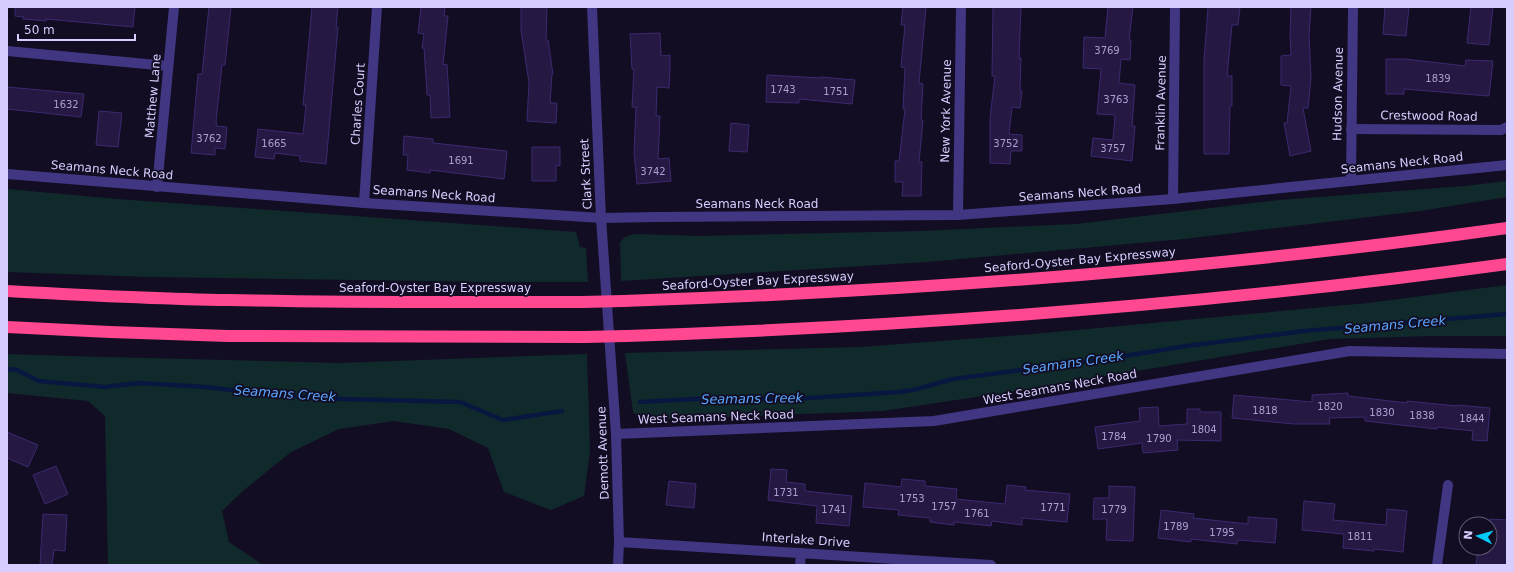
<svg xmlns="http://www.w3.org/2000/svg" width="1514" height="572" viewBox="0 0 1514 572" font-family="'DejaVu Sans',sans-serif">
<rect width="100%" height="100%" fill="#120d22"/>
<!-- green -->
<g fill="#102a2c">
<path d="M1507 181V197L1420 211 1184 239 927 262 621 281 620 242 625 237 634 234 699 236 921 231 1076 224 1279 200 1465 186Z"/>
<path d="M7 189 117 199 576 232 580 247 586 248 588 282H491L150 277 7 272Z"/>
<path d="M1507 285V336H1433L1330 339 1016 391 883 411 643 420 633 412 625 353 860 347 1033 334 1368 303Z"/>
<path d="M7 354 68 356 339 363 587 354 590 451 584 496 551 510 504 492 488 448 449 429 394 421 339 429 291 452 244 490 222 511 229 542 263 565H108L105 416 88 401 7 393Z"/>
</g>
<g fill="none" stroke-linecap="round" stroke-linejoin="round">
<!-- stream -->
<g stroke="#08173f" stroke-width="4.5">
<path d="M7 369 17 370 39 381 105 387 140 383 205 387 275 395 343 399 460 402 503 420 562 411"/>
<path d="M640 402 713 398 794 399 899 392 913 390 953 379 1106 359 1187 346 1304 331 1507 314"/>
</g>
</g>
<!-- building -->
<g fill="#251843" stroke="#3d2970">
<path d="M15 7H135L133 27 46 19V21L23 19 24 17 15 16Z"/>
<path d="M209 7H231L225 65H222L216 121 217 126 227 127 225 149 215 148V155L191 153 198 74H202Z"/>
<path d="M312 7H338L336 27H338L326 164 300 161V156L275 153 274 159 255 157 258 129 303 134 306 105H303Z"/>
<path d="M421 7H445L444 16H448L443 65 447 64 450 117 431 118 430 95H427L424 48H422L424 34 418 33Z"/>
<path d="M521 7H547L546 40H548L553 74H552L550 103H557L556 123 527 121 529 83 521 30Z"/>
<path d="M903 7H926L919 83 923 84 921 120H923L919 162H922L921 196H902L903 182H895V161H899L905 109H903L905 68 901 67 905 25H901Z"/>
<path d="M993 7H1021L1019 58H1021L1020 91H1022L1020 108 1012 107 1009 134 1022 135V151H1011L1010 164 990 163V118L995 76H992Z"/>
<path d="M1108 7H1133L1129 40H1131L1130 60 1121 59 1119 83 1135 85 1132 126H1135L1132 161 1091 156 1093 138 1113 140 1115 115 1097 114 1101 69 1083 68 1084 37 1105 38Z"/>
<path d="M1208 7H1240L1238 25H1232L1227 76H1232V106H1230L1229 154H1204V61Z"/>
<path d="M1291 7H1311L1309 35 1311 77 1308 108H1303L1311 151 1290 156 1284 123H1287L1291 86 1281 85V56L1291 55 1290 34Z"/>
<path d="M1385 7H1409L1406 36 1383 34Z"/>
<path d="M1471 7H1493L1489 45 1467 43Z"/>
<path d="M660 33 661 56 670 55V69L669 88 657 87 656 116H660L658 159 669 158 671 181 637 184 634 153 636 107H632L634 69H632L630 34Z"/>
<path d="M1386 59H1405L1465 66 1466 60 1493 61 1489 96 1404 89V94H1386Z"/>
<path d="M767 75 821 78V77L855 80 852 104 799 99V103L766 102Z"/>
<path d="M7 87 84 94 81 117 7 109Z"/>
<path d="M99 111 122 113 118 147 96 145Z"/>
<path d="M731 123 749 125 747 152 729 151Z"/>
<path d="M404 136 433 139V143L507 151 504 179 430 170V173L407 170 408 155H403Z"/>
<path d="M532 147H560V166L556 165V181H532Z"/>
<path d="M1348 393V396L1407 403V401L1457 406V405L1490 408 1487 441 1472 440 1473 431 1437 427V429L1365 421V417L1329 418 1330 424H1294L1232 418 1234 395 1312 402V395Z"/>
<path d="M1158 407 1159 426 1187 424V409H1200V412H1221V441L1177 440 1178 450 1143 453 1142 443 1098 449 1095 427 1140 421 1139 408Z"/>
<path d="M7 432 38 445 28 467 7 458Z"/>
<path d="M56 466 68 494 45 504 33 475Z"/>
<path d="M771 469 787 470 786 482 805 484V491L852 496 849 526 816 523 817 506 768 500Z"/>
<path d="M902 479 925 481V486L957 489 956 499 1005 504 1007 485 1026 487 1025 490 1070 494 1067 522 1022 518V525L992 521 991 526 954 522V525L930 522V518L898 515 899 510 863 507 865 483 901 487Z"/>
<path d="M669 481 696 484 694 508 666 505Z"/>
<path d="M1109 486 1135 487 1133 541 1106 540 1107 519H1093L1094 498H1109Z"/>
<path d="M1304 501 1335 504 1333 520 1386 525 1387 509 1407 511 1403 552 1374 549V551L1343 548 1344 534 1302 530Z"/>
<path d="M1161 510 1194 514 1193 518 1248 524V517L1277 519 1275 543 1238 540 1237 544 1191 539V542L1158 538Z"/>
<path d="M43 514 67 515 65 551 54 550 52 565H40Z"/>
<path d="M1490 519 1507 520V565H1476L1478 549 1490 551Z"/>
</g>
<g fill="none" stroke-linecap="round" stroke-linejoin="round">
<!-- minor -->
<g stroke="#403682" stroke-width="10">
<path d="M592 7 601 218 616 434 619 542 618 565"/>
<path d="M7 51 168 66"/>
<path d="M1351 129 1501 130 1507 127"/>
<path d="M7 174 364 203 601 218 657 217 958 215 1173 199 1507 165"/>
<path d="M1351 181 1353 7"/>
<path d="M157 187 174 7"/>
<path d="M1173 199 1175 7"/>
<path d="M364 203 377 7"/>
<path d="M958 215 961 7"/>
<path d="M616 434 934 421 1350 351 1507 354"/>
<path d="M619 542 991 565"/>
<path d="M800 565 801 553"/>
<path d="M1437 565 1448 485"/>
</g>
<!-- highway -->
<g stroke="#ff4890" stroke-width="12">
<path d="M7 291C81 295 154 299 228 300 346 303 464 302 582 302"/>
<path d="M623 301C919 291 1214 269 1507 228"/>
<path d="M7 327 110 332 228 336 585 337"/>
<path d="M626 336C920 326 1215 304 1507 264"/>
</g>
<!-- highway-bridge -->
<g stroke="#ff4890" stroke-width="12">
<path d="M582 302 623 301"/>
<path d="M585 337 626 336"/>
</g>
</g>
<g text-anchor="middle" stroke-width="3.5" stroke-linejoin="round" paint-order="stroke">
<!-- number labels -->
<g font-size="10" fill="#aaa0d0">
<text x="1107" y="54">3769</text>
<text x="1438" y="82">1839</text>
<text x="783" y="93">1743</text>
<text x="836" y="95">1751</text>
<text x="1116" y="103">3763</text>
<text x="66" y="108">1632</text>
<text x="209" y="142">3762</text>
<text x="274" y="147">1665</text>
<text x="1006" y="147">3752</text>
<text x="1113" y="152">3757</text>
<text x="461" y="164">1691</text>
<text x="653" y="175">3742</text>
<text x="1330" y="410">1820</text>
<text x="1265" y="414">1818</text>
<text x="1382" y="416">1830</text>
<text x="1422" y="419">1838</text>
<text x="1472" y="422">1844</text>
<text x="1204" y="433">1804</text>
<text x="1114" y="440">1784</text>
<text x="1159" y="442">1790</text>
<text x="786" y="496">1731</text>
<text x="912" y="502">1753</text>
<text x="944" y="510">1757</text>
<text x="1053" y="511">1771</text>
<text x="834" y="513">1741</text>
<text x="1114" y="513">1779</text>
<text x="977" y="517">1761</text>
<text x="1176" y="530">1789</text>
<text x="1222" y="536">1795</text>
<text x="1360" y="540">1811</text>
</g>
<!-- street labels -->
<g font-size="12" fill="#d7cdff" stroke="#120d22">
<text transform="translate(1338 94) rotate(-89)" y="4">Hudson Avenue</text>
<text transform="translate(153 96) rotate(-85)" y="4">Matthew Lane</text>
<text transform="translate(1161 103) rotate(-89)" y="4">Franklin Avenue</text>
<text transform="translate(358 104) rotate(-86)" y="4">Charles Court</text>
<text transform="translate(946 111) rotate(-89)" y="4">New York Avenue</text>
<text transform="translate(1429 116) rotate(1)" y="4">Crestwood Road</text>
<text transform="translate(1402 163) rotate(-6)" y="4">Seamans Neck Road</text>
<text transform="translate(112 170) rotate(5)" y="4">Seamans Neck Road</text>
<text transform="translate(586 174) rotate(-93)" y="4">Clark Street</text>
<text transform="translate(1080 193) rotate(-4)" y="4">Seamans Neck Road</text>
<text transform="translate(434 194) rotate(4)" y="4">Seamans Neck Road</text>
<text x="757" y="208">Seamans Neck Road</text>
<text transform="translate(1080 260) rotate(-5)" y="4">Seaford-Oyster Bay Expressway</text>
<text transform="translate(758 281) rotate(-3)" y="4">Seaford-Oyster Bay Expressway</text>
<text x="435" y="292">Seaford-Oyster Bay Expressway</text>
<text transform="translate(1060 387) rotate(-10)" y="4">West Seamans Neck Road</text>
<text transform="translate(716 417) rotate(-2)" y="4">West Seamans Neck Road</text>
<text transform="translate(603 453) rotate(-92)" y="4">Demott Avenue</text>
<text transform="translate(806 540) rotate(4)" y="4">Interlake Drive</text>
</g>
<!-- water labels -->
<g font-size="13" font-style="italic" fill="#5ba5ff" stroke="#120d22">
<text transform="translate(1395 324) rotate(-5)" y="5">Seamans Creek</text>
<text transform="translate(1073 362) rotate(-8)" y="5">Seamans Creek</text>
<text transform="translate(285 393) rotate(4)" y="5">Seamans Creek</text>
<text transform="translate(752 398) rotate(-1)" y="5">Seamans Creek</text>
</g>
</g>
<!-- border -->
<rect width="1514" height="572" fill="none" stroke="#d7cdff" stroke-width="16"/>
<!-- north arrow -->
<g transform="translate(1478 536) rotate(276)"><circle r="19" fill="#120d22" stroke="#615a7a"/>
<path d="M0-3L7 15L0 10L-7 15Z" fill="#00caf8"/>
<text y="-6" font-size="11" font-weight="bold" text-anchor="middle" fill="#d7cdff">N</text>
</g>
<!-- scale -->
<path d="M18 34v6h117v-6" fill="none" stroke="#d7cdff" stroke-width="2"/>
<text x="24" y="34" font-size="12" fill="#d7cdff" stroke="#120d22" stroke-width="3" paint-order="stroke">50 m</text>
</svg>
